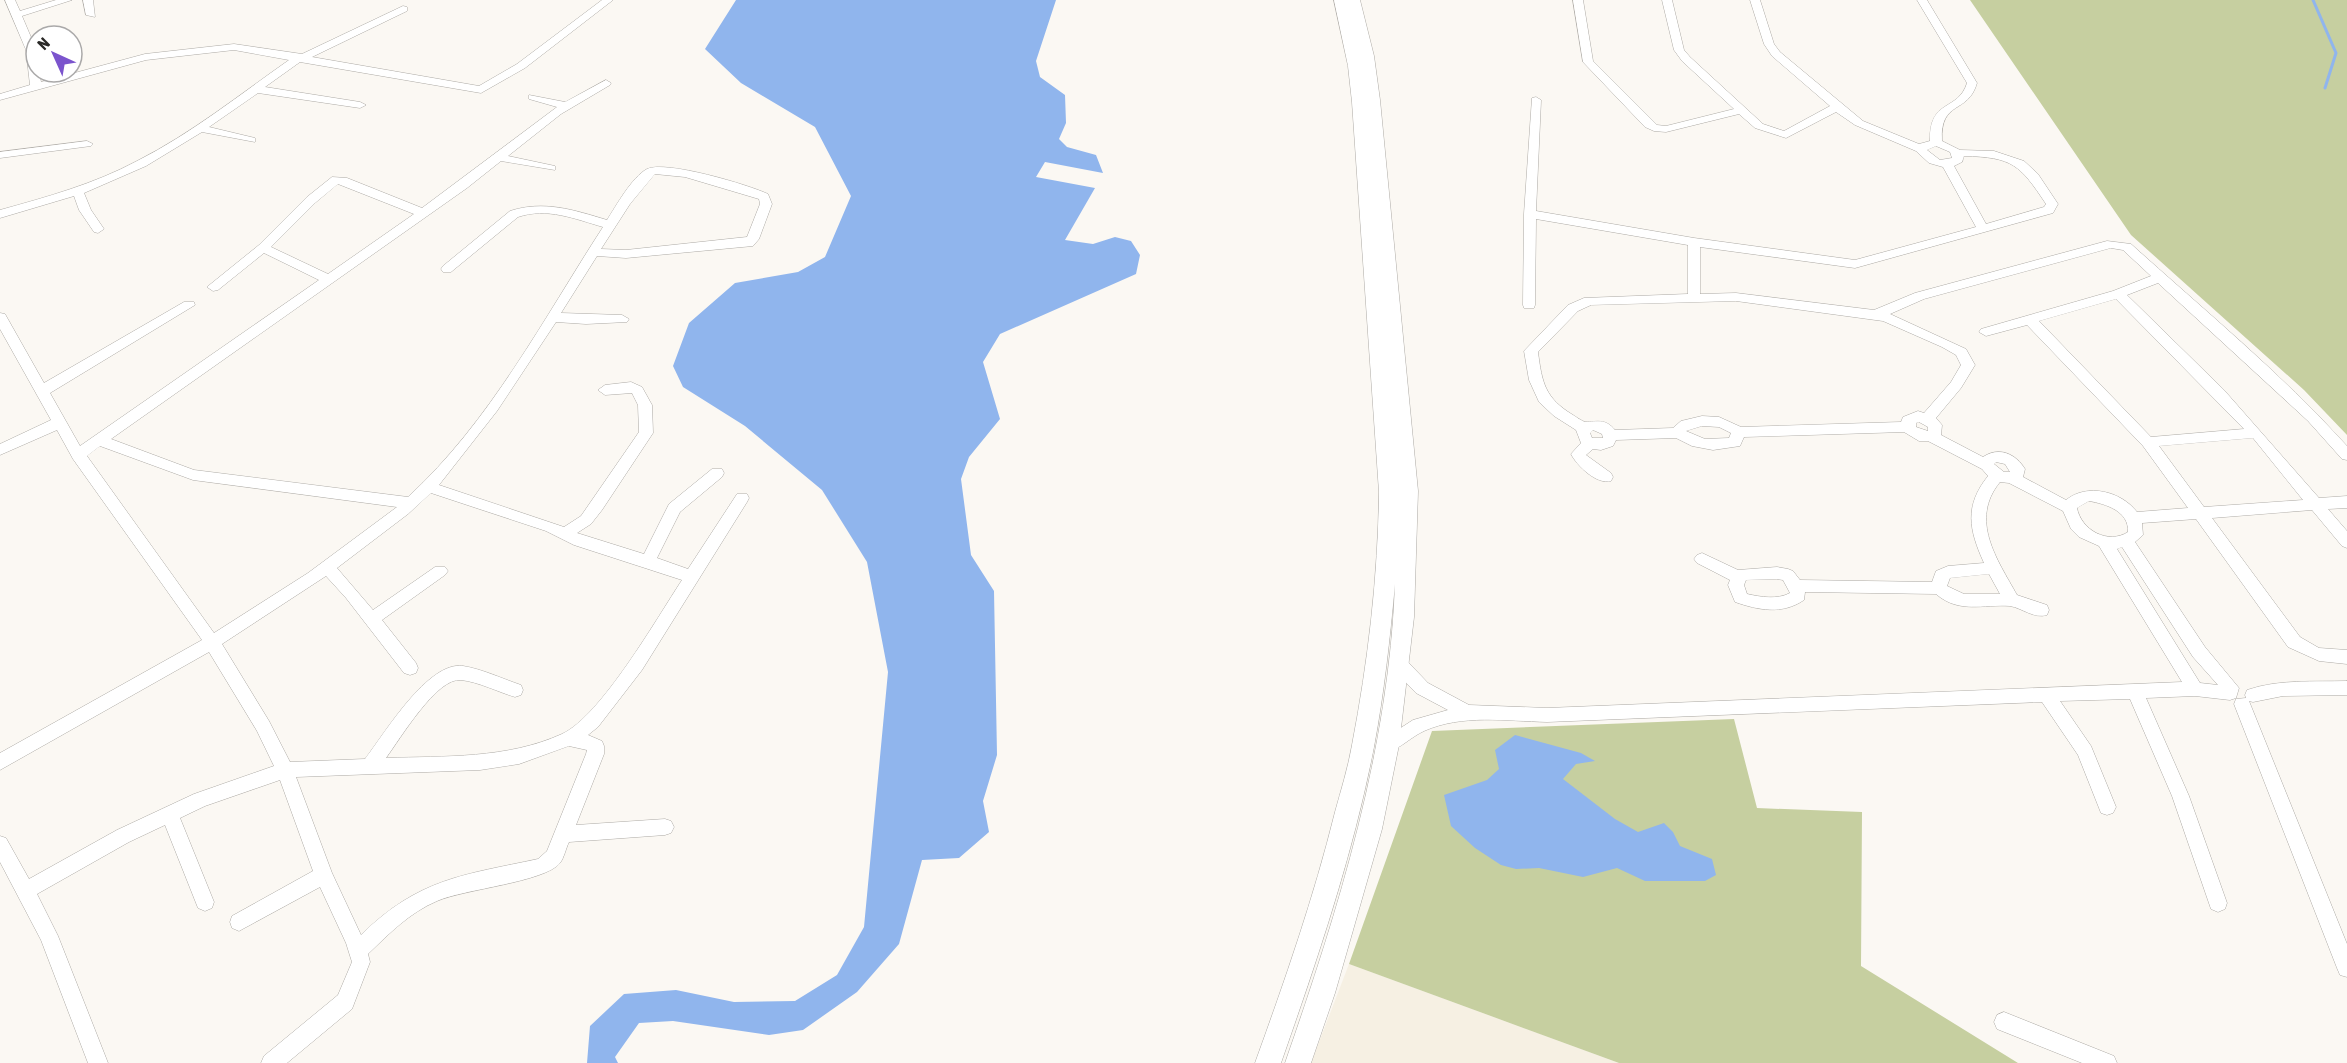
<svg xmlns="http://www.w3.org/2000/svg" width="2347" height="1063" viewBox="0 0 2347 1063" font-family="'Asap Condensed',sans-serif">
<rect width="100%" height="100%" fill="#fbf8f3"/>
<!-- built -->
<path fill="#f6f0e3" d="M1349 964 1619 1063H1311Z"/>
<!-- green -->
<g fill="#c6cfa0">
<path d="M1970 0H2347V435L2304 390 2131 235Z"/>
<path d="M1734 719 1757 808 1862 812 1861 966 2018 1063H1619L1349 964 1432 731Z"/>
</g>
<!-- water -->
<g fill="#90b5ed">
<path d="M736 0H1056L1036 61 1040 77 1065 95 1066 123 1059 139 1067 147 1096 155 1103 173 1045 162 1036 177 1095 188 1065 240 1093 244 1115 237 1131 241 1140 255 1136 274 1000 334 983 362 1000 419 969 457 961 479 971 555 994 591 997 755 983 801 989 832 959 858 922 860 899 944 857 992 803 1030 769 1035 673 1021 639 1023 615 1057 618 1063H587L590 1026 624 994 676 990 734 1002 795 1001 837 975 864 927 888 672 867 562 822 490 745 426 683 387 673 366 689 323 735 283 798 272 825 257 851 196 815 127 741 83 705 49Z"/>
<path d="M1515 735 1581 753 1595 761 1576 764 1563 779 1615 819 1638 832 1664 823 1673 832 1680 846 1712 859 1716 875 1705 881H1645L1617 868 1583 877 1539 868 1516 869 1501 865 1475 848 1451 826 1444 795 1487 780 1499 769 1495 750Z"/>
</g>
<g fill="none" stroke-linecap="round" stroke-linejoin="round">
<!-- stream -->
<path stroke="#90b5ed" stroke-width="3" d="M2313 0 2336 53 2325 88"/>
<defs>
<g id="minor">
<path d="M5 0H15L20 11 56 0H72L22 16 36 49V72H39L41 82 145 54 234 44 302 54 403 6 407 7V11L312 57 479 86 517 64 602 0H613L525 68 481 93 300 62 265 87 360 102 366 105 360 108 258 93 209 127 255 138V142L202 132 146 166 84 193 91 210 104 229 98 233 94 232 79 210 74 196 0 218V210C47 197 94 184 137 161 192 133 239 95 289 60L234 50 146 60 0 100V94L30 85 26 50Z"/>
<path d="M83 0H93L95 17 86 15Z"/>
<path d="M1573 0H1583L1593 61 1657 125 1666 126 1734 109 1682 61 1674 50 1662 0H1672L1684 50 1690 57 1763 124 1784 131 1830 106 1772 56 1764 44 1750 0H1760L1774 44 1780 52 1863 121 1919 144 1930 141C1929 98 1958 112 1967 83L1917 0H1927L1977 83C1968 115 1940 99 1942 141L1960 150 1994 151 2024 161 2038 174 2058 204 2053 213 1855 268 1700 247V294L1736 293 1874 310 1915 293 2107 241 2131 244C2204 310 2281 373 2347 446V460L2342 459 2308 421 2158 283 2127 295 2224 390 2319 498 2347 496V508L2328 509 2347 531V548L2342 546 2312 510 2212 518 2300 637 2319 648 2347 650V664L2319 661 2288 647 2196 519 2142 523 2143 535 2135 542 2205 647 2239 688 2236 698 2230 700 2195 696 2146 698 2189 796 2227 903 2225 909 2218 912 2211 909 2172 796 2130 699 2060 701 2091 746 2116 807 2113 813 2107 815 2101 813 2078 755 2042 702 1547 722C1506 721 1462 714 1424 731 1411 737 1401 748 1388 752L1382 750 1380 745 1382 740 1413 720 1448 710 1416 693 1393 669 1391 664 1393 659 1399 657 1405 659 1428 683 1469 705 1547 708 2182 682 2099 546 2079 537 2071 529 2063 511 2009 483 2000 482C1969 520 1997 559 2017 595L2047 605 2049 610 2047 615C2034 619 2022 608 2010 606 1983 604 1959 614 1936 594L1805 592 1804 600C1782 615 1758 610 1735 602L1728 585 1730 580 1697 563 1694 559 1697 555 1702 553 1738 570 1777 567 1788 569 1793 571 1800 580 1932 582 1936 571 1948 566 1984 563C1969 530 1964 506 1988 476L1982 469 1928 441H1919L1904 432 1744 437 1740 446 1713 450 1692 446 1676 438 1616 440 1613 446 1601 450 1593 449 1586 455 1611 473 1613 477 1611 481C1597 485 1577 466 1571 454L1581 443 1576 430 1554 416 1539 402 1529 380 1524 351 1568 305 1584 298 1688 294V245L1536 219 1535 305 1534 308H1524L1523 305 1524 214 1532 98 1536 97 1541 100 1536 211 1694 238 1855 260 1976 227 1943 167 1929 163 1916 151 1855 125 1836 112 1786 138 1755 128 1739 114 1666 132 1654 131 1645 127 1583 62ZM1936 146 1950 152 1952 158 1940 160 1927 150ZM1964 156C2013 157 2020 165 2046 204L2044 207 1986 224 1954 166 1962 162ZM2111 248 2123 250 2151 276 2113 291 1981 329 1979 332 1986 336 2027 325 2143 446 2188 508 2137 512C2121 491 2087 483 2066 500L2023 477 2025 469C2016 454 1999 446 1983 457L1941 435 1942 425 1936 418 1961 388 1975 365 1966 349 1890 314 1924 299ZM2116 299 2244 429 2151 437 2039 321ZM1736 301 1883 321 1942 347 1956 355 1961 365 1951 382 1924 413 1918 411 1903 417 1901 422 1741 427 1719 417 1702 416 1681 421 1673 428 1615 430C1605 418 1597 422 1585 422 1582 421 1576 417 1573 415 1545 398 1542 383 1538 352L1578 311 1591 305ZM1919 422 1928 427V431L1916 427V423ZM1702 426 1719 427 1731 433 1729 438 1705 439 1686 431ZM1593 430 1602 434 1603 438H1592L1590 433ZM2253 438 2303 500 2204 507 2159 446ZM1996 462 2005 464 2010 472H2004L1994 464ZM2089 501C2106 504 2129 511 2128 532 2108 545 2081 530 2077 508ZM2122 547 2193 657 2218 685 2200 683 2117 549ZM1989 574 2000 594H1964L1947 586 1950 578ZM1777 579 1783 580 1790 593C1777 600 1761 597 1747 594L1744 585 1746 580Z"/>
<path d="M606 80 611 83 610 85 561 114 508 156 555 166V170L501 161 467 188 111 439 194 470 408 497C490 422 544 318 603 227 575 219 547 207 518 217L451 272H443L441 269 443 266 510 211C544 200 574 210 607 220 616 206 632 177 647 169 666 160 749 185 768 194L772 204 759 239 753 246 626 258 597 256 561 313 622 315 629 319 627 322 586 324 556 322 497 411 439 485 564 527 581 516 639 432 638 405 632 393 605 395 598 390 605 385 631 382 642 387 652 405 653 433 602 510 591 524 577 533 644 554 669 504 712 469H722L724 473 722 477 680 512 657 558 688 569 737 494H747L749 498 747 502 642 670 598 727 588 735 602 741 604 746V754L576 825 665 819 671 821 674 827 671 833 665 835 569 842C566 848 564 858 560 863 545 882 465 889 437 901 409 913 390 933 368 954L370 962 352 1009 287 1063H261L264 1056 338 995 352 962 346 943 320 887 239 931 232 928 230 922 232 916 313 871 280 780 205 806 180 818 214 902 212 908 205 911 198 908 165 825 129 842 37 894 58 936 108 1063H88L41 940 0 862V836L6 838 29 879 117 830 194 794 274 766 257 731 209 652 0 770V753L202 640 73 459 57 430 0 455V444L51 420 0 329V313L5 314 44 383 184 302H194L195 305 50 393 80 446 319 280 264 253 218 290 213 291 207 287 259 245 307 197 332 177 347 178 422 208 557 107 529 99V95L565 102ZM655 174 685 177 759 199 760 204 747 237 626 250 601 249 630 204ZM338 184 414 214 328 274 271 247 315 203ZM100 446 193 480 397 507 308 573 214 633 87 456ZM431 493 546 531 574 545 682 580C657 618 601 716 562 734 507 759 445 756 386 758 400 739 437 677 461 680 479 682 498 692 515 697L521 695 523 690 521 685C503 679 482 669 463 666 428 661 385 733 365 759L290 762 269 721 222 644 326 576 346 598 404 673 410 675 416 673 418 668 416 663 382 620 445 575 448 571 445 567H435L373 610 337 568 408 514ZM569 746 587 750 586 754 547 851 538 859C464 875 419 878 361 935L332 873 296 777 480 770 519 764Z"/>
<path d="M87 141 93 144 91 146 0 158V152Z"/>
<path d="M2347 681V695L2283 696 2253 702 2249 701 2347 944V977L2340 975 2337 968 2234 704 2236 699 2246 698 2245 695 2247 690C2279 679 2314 682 2347 681Z"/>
<path d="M2004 1012 2114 1056 2117 1063H2082L1997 1029 1994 1022 1997 1015Z"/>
</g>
<path id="major" d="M1334 0H1360L1374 56 1380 100 1418 491 1414 617 1399 745 1382 829 1335 993 1311 1063H1285C1339 908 1389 749 1395 584 1390 638 1384 694 1374 747 1353 855 1317 960 1281 1063H1255C1285 980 1314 897 1335 812 1341 790 1348 768 1352 745 1368 662 1378 577 1379 492L1352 102 1348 66Z"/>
</defs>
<!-- minor casing -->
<use href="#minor" stroke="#adaaa5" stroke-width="1"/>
<!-- major casing -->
<use href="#major" stroke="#adaaa5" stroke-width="1"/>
<!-- minor -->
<use href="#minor" fill="#fff" fill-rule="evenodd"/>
<!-- major -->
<use href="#major" fill="#fff" fill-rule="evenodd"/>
</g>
<!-- north arrow -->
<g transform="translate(54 54) rotate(315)"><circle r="28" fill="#ffffff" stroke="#aaa9a9" stroke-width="1.5"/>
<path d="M0-4.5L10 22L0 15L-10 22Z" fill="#7b54cd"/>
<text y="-9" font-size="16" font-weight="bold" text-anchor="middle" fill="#2a2927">N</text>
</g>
</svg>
